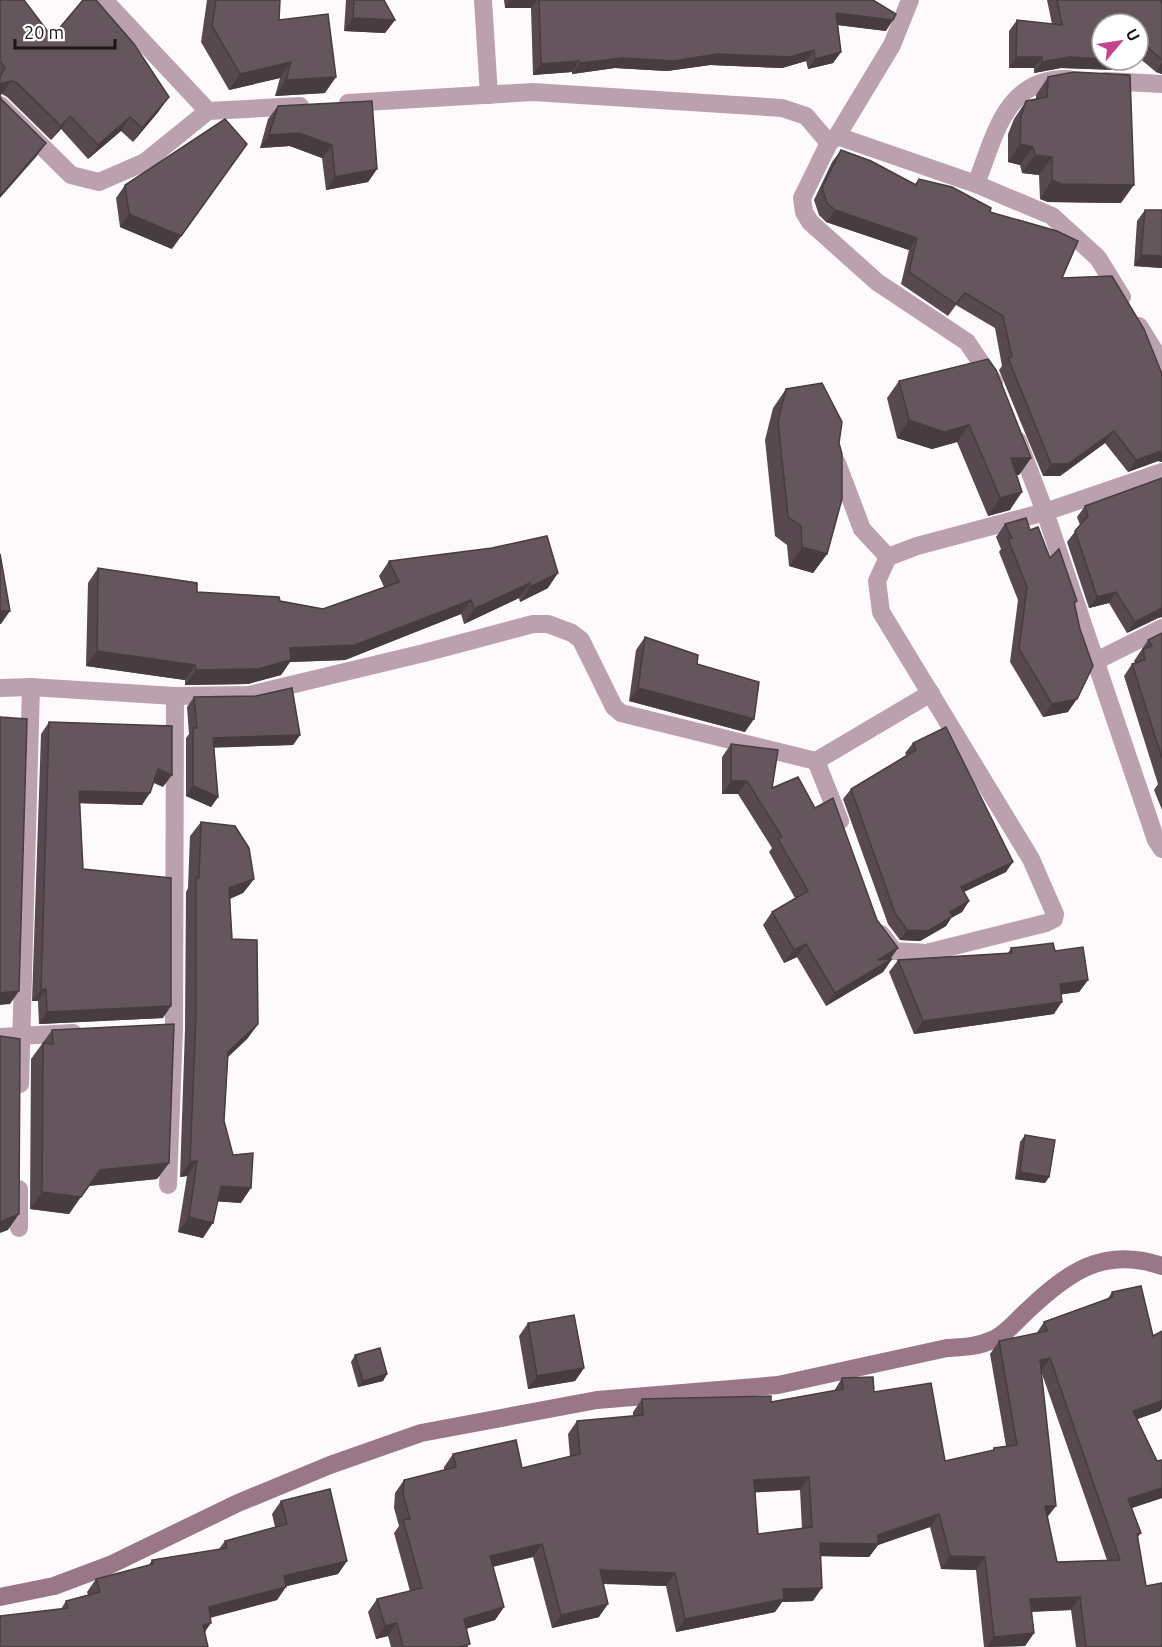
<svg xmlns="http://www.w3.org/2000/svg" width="1162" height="1647" viewBox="0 0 1162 1647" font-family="Ubuntu,sans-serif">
<rect width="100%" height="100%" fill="#fefafb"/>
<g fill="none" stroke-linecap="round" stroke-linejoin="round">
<!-- street -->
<g stroke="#baa1ad" stroke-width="18">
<path d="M104 0 208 111"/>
<path d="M483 0 489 95"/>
<path d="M910 0 892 45 837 136 829 143 802 198 804 212 810 222 877 282 967 342 994 382"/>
<path d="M1106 81 1162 84"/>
<path d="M348 103 533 92 782 108 806 116 829 143"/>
<path d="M0 105 71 175 99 182 145 162 208 111 300 106"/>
<path d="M837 136 976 184 1052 216 1098 258 1122 297"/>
<path d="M976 184C995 136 1005 77 1069 79"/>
<path d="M1139 326 1162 363"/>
<path d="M1018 441 1045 512 1156 840 1162 849"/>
<path d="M837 463 862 529 888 557"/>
<path d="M1094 662 1162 628"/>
<path d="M0 688 31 687 175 696 249 695 424 653 533 624H548L572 633 581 640 614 707 621 713 816 761 931 693"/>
<path d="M816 761 840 821"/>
<path d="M881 934 894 951 926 953 1046 923 1054 919 1055 914 1031 859 881 612 877 581 888 557 917 546 1045 512 1162 472"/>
<path d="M0 1037 73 1033"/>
<path d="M20 1084 31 687"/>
<path d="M168 1185 174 1029 175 696"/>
<path d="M19 1228V1189"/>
</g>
<!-- secondary -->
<path stroke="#997787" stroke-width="18" d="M0 1597 54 1586 110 1565 238 1503 330 1465 421 1433 597 1400 778 1385 947 1348C962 1347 977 1347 992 1340 1005 1335 1016 1321 1027 1311 1068 1272 1104 1246 1162 1266"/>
</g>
<!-- wall -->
<g fill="#57494f" fill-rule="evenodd">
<path d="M0 0 159 111 133 142 121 131 88 159 61 129 51 140 7 97 2 94 0 95Z"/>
<path d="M207 0H280L279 20 325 93 275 96 280 78 229 90 201 42Z"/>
<path d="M346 0H384L395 20 385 33 344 31Z"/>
<path d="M504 0H873L886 31 838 25 841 52 833 63 808 69 806 61 782 68 710 65 667 71 615 68 572 74V72L533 75 531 8H505Z"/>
<path d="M1047 0H1162V74L1156 72 1138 57V24H1102L1117 70 1061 68 1034 73V68H1009V31L1017 20 1052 24Z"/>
<path d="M1048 77 1121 203 1048 202 1040 199 1039 175 1022 173 1020 165 1008 162V134L1014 119 1026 101 1036 99V95Z"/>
<path d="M278 106 377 169 368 182 326 190 322 158 290 146 260 148 268 119Z"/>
<path d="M841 150 915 184 919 179 990 212 1062 278 1162 374V462L1158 461 1128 472 1105 443 1060 476H1043L999 370 1002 366 995 328 956 305 948 316 901 284 909 250 826 222 819 215 814 200 832 162Z"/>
<path d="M125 185 172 249 120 227 116 198Z"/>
<path d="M1145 210 1162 268 1134 266 1137 221Z"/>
<path d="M899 381 1031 458 1019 475H1017L1010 510 988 516 957 442 932 449 897 438 887 398Z"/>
<path d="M786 389 839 443 827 554 813 573 789 566 787 545 775 536 765 440 773 408Z"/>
<path d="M1162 478V617L1158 618 1127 633 1109 603 1089 608 1067 542 1080 525 1077 517 1085 506Z"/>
<path d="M1005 524 1030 530 1050 558 1077 601 1075 604 1068 712 1043 717 1010 662 1018 600 999 552 1001 549 996 537Z"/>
<path d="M492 548 548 588 520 602 519 598 464 624 461 614 345 660 290 662 281 675 248 684 185 685V680L86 666 88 583 98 568 197 592 280 601 323 609 384 587 379 576 389 561Z"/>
<path d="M1162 633V810L1154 790 1158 784 1124 676 1132 664 1135 663 1134 661 1148 640Z"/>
<path d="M645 637 697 664 745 732 629 701 636 650Z"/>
<path d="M194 697 300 735 293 745 214 747 218 797 211 807 186 796V738L189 734 187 707Z"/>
<path d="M49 722 163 787 154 783 142 805 80 803 83 869 163 1018 39 1024 38 1001H32L41 734Z"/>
<path d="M913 743 1006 872 964 892 969 901 962 912 951 918 946 926 920 941 900 940 888 924 843 799 851 789 907 756 905 753Z"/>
<path d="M731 744 772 788 890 959H892L883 972 826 1006 797 957 784 963 763 925 772 912 795 898 769 852 772 848 738 794H722V757Z"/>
<path d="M201 822 254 879 243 893 230 899 232 939 258 1024 247 1039 228 1057 224 1121 241 1203 218 1201 203 1238 178 1232 187 1176 180 1177 185 1029 186 892 188 888 190 836Z"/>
<path d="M1011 948 1088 980 1079 992 1061 994 1054 1014 914 1034 889 972 898 960 1008 953Z"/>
<path d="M52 1030 169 1163 157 1179 88 1186 69 1214 30 1209 31 1059Z"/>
<path d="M1025 1135 1049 1177 1045 1183 1015 1179 1020 1142Z"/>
<path d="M1112 1292 1153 1336 1162 1331V1408L1160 1411 1137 1419 1157 1461 1162 1460V1498L1132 1508 1141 1533 1138 1537 1146 1586 1162 1647H1076L1071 1610 1031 1612 1034 1633 1025 1646 984 1647 976 1570 941 1569 930 1527 878 1545 869 1557 821 1556 813 1601 782 1602 775 1612 676 1632 666 1586 603 1584 599 1617 552 1628 533 1557 493 1567 504 1607 495 1620 466 1629 468 1647H391L388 1636 376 1639 368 1612 377 1599 410 1591 394 1533 399 1526 394 1508 395 1493 404 1480 444 1470V1467L453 1454 522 1468 570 1457 568 1434 577 1421 633 1416V1412L642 1399 771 1402 834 1391 842 1378 874 1392 945 1461 992 1451 994 1448 1006 1446 990 1354 999 1341 1036 1334 1044 1322 1107 1300ZM1041 1371 1107 1560 1057 1562 1048 1518ZM800 1490 802 1529 758 1534 755 1492Z"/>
<path d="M528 1323 584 1368 575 1381 528 1389 519 1336Z"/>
<path d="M355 1355 387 1374 383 1381 358 1387 351 1362Z"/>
<path d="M281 1501 347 1561 338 1574 286 1586 277 1600 210 1618 205 1633 61 1609 66 1601 88 1595 87 1592 96 1579 149 1565 152 1560 219 1549 225 1541 275 1527 272 1514Z"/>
</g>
<!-- shaded-wall -->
<g fill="#473c40">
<path d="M510 0H537L531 8H505Z"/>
<path d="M836 13 893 20 886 31 829 24Z"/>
<path d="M353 18 395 20 385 33 344 31Z"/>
<path d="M814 50 806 61 782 68 710 65 667 71 615 68 572 74 580 63 622 58Z"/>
<path d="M841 52 833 63 808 69 815 59Z"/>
<path d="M1016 57H1042L1034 68H1009Z"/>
<path d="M1069 57 1102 59V60H1124L1117 70 1061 68 1034 73 1042 62Z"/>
<path d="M579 61 572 72 533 75 541 64Z"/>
<path d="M291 62 280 78 229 90 240 74Z"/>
<path d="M1162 63V74L1156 72Z"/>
<path d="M336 77 325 93 275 96 286 80Z"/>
<path d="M12 81 2 94 0 95V86L2 83Z"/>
<path d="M169 97 159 111 133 142 142 128Z"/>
<path d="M70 116 61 129 51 140 61 126Z"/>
<path d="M130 117 121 131 88 159 98 145Z"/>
<path d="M299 133 332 145 322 158 290 146 260 148 269 135Z"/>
<path d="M46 143 36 157 0 198V196Z"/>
<path d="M247 144 172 249 120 227 129 214Z"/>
<path d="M1020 144 1033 147 1020 165 1008 162Z"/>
<path d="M1035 155 1052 157 1039 175 1022 173Z"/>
<path d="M377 169 368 182 326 190 335 177Z"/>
<path d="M1052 180 1134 185 1121 203 1048 202 1040 199Z"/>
<path d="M835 210 917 238 909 250 826 222Z"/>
<path d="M1141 255 1162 256V268L1134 266Z"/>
<path d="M909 420 969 425 957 442 932 449 897 438Z"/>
<path d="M1114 431 1105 443 1060 476H1043L1051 464Z"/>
<path d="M1162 451V462L1158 461 1128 472 1136 460Z"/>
<path d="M1011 458H1031L1019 475H999Z"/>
<path d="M1022 492 1010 510 988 516 1000 498Z"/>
<path d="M802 547 827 554 813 573 789 566Z"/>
<path d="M558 573 548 588 520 602 530 587Z"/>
<path d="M530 583 519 598 464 624 474 609Z"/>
<path d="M1116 592 1109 603 1089 608 1097 597Z"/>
<path d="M471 600 461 614 345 660 290 662 281 675 248 684 185 685 196 670 290 648Z"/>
<path d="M1162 608V617L1158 618 1127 633 1135 622Z"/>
<path d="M0 611H10L1 624H0Z"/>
<path d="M97 651 195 665 185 680 86 666Z"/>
<path d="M638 688 754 719 745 732 629 701Z"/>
<path d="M1077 699 1068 712 1043 717 1052 704Z"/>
<path d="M300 735 293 745 206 748 213 738Z"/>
<path d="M158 769 172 775 163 787 150 781Z"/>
<path d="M731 781H747L738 794H722Z"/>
<path d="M193 786 218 797 211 807 186 796Z"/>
<path d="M79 791 150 793 142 805 71 803Z"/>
<path d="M1013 862 1006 872 953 897 961 887Z"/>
<path d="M254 879 243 893 219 903 229 888Z"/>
<path d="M969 901 962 912 951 918 946 926 920 941 900 940 907 930 950 912Z"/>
<path d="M806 944 797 957 784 963 794 950Z"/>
<path d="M898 948 889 961 892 959 883 972 826 1006 835 993 878 960Z"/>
<path d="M1088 980 1079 992 1051 996 1060 984Z"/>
<path d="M46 989 38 1001H32L41 990Z"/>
<path d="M19 991 10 1004 0 1005V993Z"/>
<path d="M1062 1002 1054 1014 914 1034 923 1021Z"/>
<path d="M171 1006 163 1018 39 1024 47 1012Z"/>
<path d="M258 1024 247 1039 217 1067 228 1052Z"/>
<path d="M197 1161 187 1176 180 1177 190 1162Z"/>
<path d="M169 1163 157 1179 88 1186 100 1170Z"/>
<path d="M1020 1172 1049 1177 1045 1183 1015 1179Z"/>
<path d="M221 1186 251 1188 241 1203 210 1201Z"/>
<path d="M42 1192 81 1197 69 1214 30 1209Z"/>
<path d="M19 1214 8 1230 0 1233V1222Z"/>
<path d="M189 1217 213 1223 203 1238 178 1232Z"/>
<path d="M1050 1358 1041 1371 1040 1360Z"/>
<path d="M584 1368 575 1381 528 1389 537 1376Z"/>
<path d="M387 1374 383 1381 358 1387 363 1381Z"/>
<path d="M1162 1400V1408L1160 1411 1124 1424 1133 1411Z"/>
<path d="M809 1477 800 1490 745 1493 754 1480Z"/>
<path d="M1162 1488V1498L1119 1512 1128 1499Z"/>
<path d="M1045 1506H1056L1046 1519Z"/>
<path d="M939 1514 930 1527 878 1545 869 1557 811 1556 820 1543 878 1535Z"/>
<path d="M542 1544 533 1557 481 1569 490 1556Z"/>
<path d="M950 1556 985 1557 976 1570 941 1569Z"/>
<path d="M347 1561 338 1574 275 1589 284 1576Z"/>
<path d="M600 1570 675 1573 666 1586 591 1583Z"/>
<path d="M286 1587 277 1600 199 1620 209 1607Z"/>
<path d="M822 1588 813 1601 782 1602 775 1612 676 1632 685 1619 783 1589Z"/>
<path d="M1080 1597 1071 1610 1021 1612 1030 1599Z"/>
<path d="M608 1604 599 1617 552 1628 561 1615Z"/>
<path d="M504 1607 495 1620 455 1632 464 1619Z"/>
<path d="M211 1623 202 1636 203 1625Z"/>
<path d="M397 1623 388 1636 376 1639 385 1626Z"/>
<path d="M1034 1633 1025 1646 987 1647 994 1637Z"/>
</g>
<!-- building -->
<g fill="#65555c" stroke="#473c40" stroke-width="1.5" fill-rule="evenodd">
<path d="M0 0H24L52 37 83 0H96L134 44 169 97 142 128 130 117 98 145 70 116 61 126 17 83 12 81 2 83 0 87V76L5 68 0 61Z"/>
<path d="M216 0H280L279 20 328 14 336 77 286 80 291 62 240 74 212 26Z"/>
<path d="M354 0H384L395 20 353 18Z"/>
<path d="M539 0H873L896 14 893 20 836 13 841 52 815 59 814 50 790 57 717 54 674 61 622 58 580 63 579 61 541 64Z"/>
<path d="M1057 0H1160L1162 4V60L1138 39V24H1102V59L1069 57 1042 62V57H1016L1017 20 1062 25Z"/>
<path d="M1074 72 1130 75 1134 185 1061 184 1052 180V157L1035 155 1033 147 1020 144 1021 116 1026 101 1047 97 1048 77Z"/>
<path d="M0 95 1 99 46 143 0 196Z"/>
<path d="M372 101 377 169 335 177 332 145 299 133 269 135 278 106Z"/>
<path d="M225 119 247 144 181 236 129 214 125 185Z"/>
<path d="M841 150 871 161 916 185 919 179 952 187 991 208 990 212 1057 231 1078 241 1062 278 1112 276 1144 329 1162 374V451L1136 460 1114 431 1068 464H1051L1008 358 1012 357 1003 316 965 293 956 304 909 272 917 238 835 210 827 203 822 188Z"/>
<path d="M1145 210H1162V256L1141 255Z"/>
<path d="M988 359 996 370 1031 458H1011L1022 492 1000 498 969 425 944 432 909 420 899 381Z"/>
<path d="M822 383 842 422 839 443 842 454V499L827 554 802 547 801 526 788 517 778 421 786 389Z"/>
<path d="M1162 478V608L1135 622 1116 592 1097 597 1075 531 1088 516 1085 506Z"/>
<path d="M1026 518 1030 530 1038 527 1050 558 1059 549 1077 601 1074 602 1080 629 1093 666 1077 699 1052 704 1019 649 1027 587 1008 539 1012 538 1005 524Z"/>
<path d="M547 536 558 573 530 587V583L474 609 471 600 355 645 290 648 291 660 258 669 196 670 195 665 97 651 98 568 197 583V592L279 597 280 601 323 609 399 582 389 561 492 548Z"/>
<path d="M0 554 10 611H0Z"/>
<path d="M1162 633V758L1132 664 1145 660 1143 649 1152 646 1148 640Z"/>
<path d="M645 637 698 655 697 664 759 682 754 719 638 688Z"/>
<path d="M292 688 300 735 213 738 218 797 193 786V728H197L194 697 256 696Z"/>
<path d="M0 717 27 719 19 991 0 993Z"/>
<path d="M49 722 172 726V775L158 769 150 793 79 791 83 869 171 878V1006L47 1012 46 989 41 990Z"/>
<path d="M946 727 1013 862 961 887 969 901 950 912 953 916 928 931 907 930 895 913 851 789 916 750 913 743Z"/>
<path d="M731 744 778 750 772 788 798 777 815 808 833 798 877 920 898 948 878 960 892 959 835 993 806 944 794 950 772 912 808 891 778 839 782 837 747 781H731Z"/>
<path d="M201 822 235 826 249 848 254 879 229 888 232 939 257 940 258 1024 228 1052 224 1121 233 1155 253 1153 251 1188 221 1186 213 1223 189 1217 197 1161 190 1162 196 1015V877L199 878Z"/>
<path d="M1053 943 1055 951 1083 947 1088 980 1060 984 1062 1002 923 1021 898 960 1012 953 1011 948Z"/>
<path d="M174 1024 169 1163 100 1170 81 1197 42 1192 43 1043 53 1044 52 1030Z"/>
<path d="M0 1036 20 1039 19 1214 0 1222Z"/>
<path d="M1025 1135 1055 1140 1049 1177 1020 1172Z"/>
<path d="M1141 1286 1153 1336 1162 1331V1401L1133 1411 1157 1461 1162 1460V1488L1128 1499 1141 1533 1137 1534 1146 1586 1162 1583V1647H1086L1080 1597 1030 1599 1034 1633 994 1637 985 1557 950 1556 939 1514 878 1535V1544L820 1543 822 1588 783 1589 784 1599 685 1619 675 1573 600 1570 608 1604 561 1615 542 1544 490 1556 504 1607 464 1619 470 1644 459 1647H403L397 1623 385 1626 377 1599 422 1588 403 1520 410 1519 403 1495 404 1480 456 1467 453 1454 516 1440 522 1468 580 1454 577 1421 643 1415 642 1399 771 1396V1402L843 1389 842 1378 873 1377 874 1392 931 1383 945 1461 994 1450V1448L1017 1445 999 1341 1047 1331 1044 1322 1113 1297 1112 1292ZM1050 1358 1120 1560 1057 1562 1045 1506H1056L1040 1360ZM809 1477 812 1527 758 1534 754 1480Z"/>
<path d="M574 1315 584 1368 537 1376 528 1323Z"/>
<path d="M380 1348 387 1374 363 1381 355 1355Z"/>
<path d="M330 1489 347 1561 284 1576 286 1587 209 1607 211 1623 203 1625 208 1647H0V1616L68 1608 66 1601 100 1592 96 1579 153 1564 152 1560 227 1548 225 1541 287 1524 281 1501Z"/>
</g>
<!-- north arrow -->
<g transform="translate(1120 42) rotate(61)"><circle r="28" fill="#ffffff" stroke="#a4a1a3" stroke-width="1.5"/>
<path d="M0-4.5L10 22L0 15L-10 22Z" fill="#c5448e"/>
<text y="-9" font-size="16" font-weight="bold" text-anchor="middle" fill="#1c1518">U</text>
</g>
<!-- scale -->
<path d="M15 39v9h100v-9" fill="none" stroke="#1c1518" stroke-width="3"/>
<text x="24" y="39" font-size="18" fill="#1c1518" stroke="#ffffff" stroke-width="4.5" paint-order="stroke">20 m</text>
</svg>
